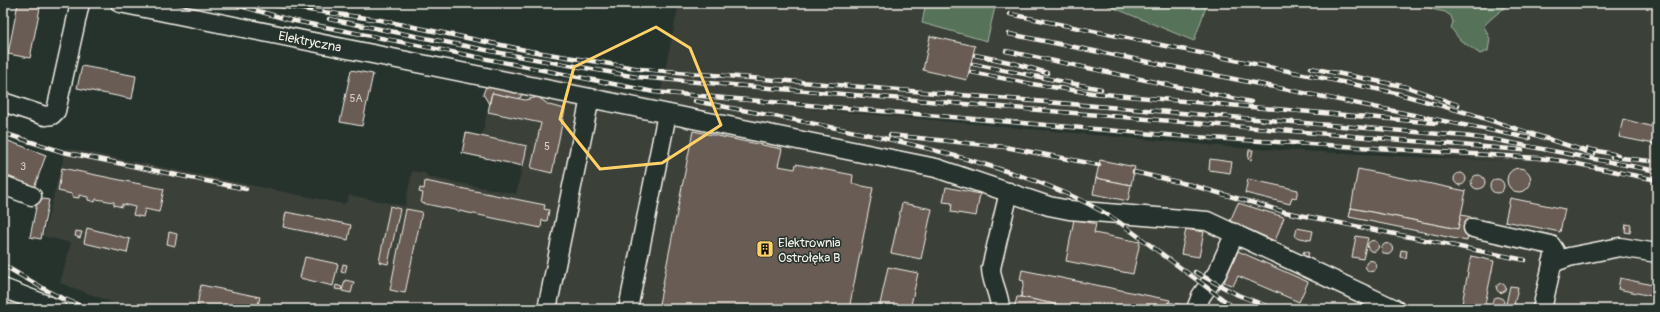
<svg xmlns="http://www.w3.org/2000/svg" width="1660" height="312" viewBox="0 0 1660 312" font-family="Pangolin,sans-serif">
<rect width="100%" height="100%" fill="#26332d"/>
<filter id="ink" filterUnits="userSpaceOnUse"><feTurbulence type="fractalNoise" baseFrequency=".025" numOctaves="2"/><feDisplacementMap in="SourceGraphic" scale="8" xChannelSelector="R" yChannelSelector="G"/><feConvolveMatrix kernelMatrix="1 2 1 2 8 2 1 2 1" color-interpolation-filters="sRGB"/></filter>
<g filter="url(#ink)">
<!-- built -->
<path fill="#3a3f39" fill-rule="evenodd" d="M679 3H1637L1657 5V309H130L60 283 71 243 43 236 66 148 344 204 348 200 349 195 405 206 412 171 425 173 428 177 516 194 522 167 461 154 465 132 482 135 497 66 659 99ZM789 107 1504 161 1241 148Z"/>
<!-- green -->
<g fill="#56735a" stroke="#a5b2a1">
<path d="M926 3H996L987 41 922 23Z"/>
<path d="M1102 3H1190L1206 7 1194 41Z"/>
<path d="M1427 3H1509C1501 12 1491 17 1484 26L1490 39 1488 51 1480 54 1460 40 1451 28 1453 22 1451 16 1445 12 1431 9Z"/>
</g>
<!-- building -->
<g fill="#675c54" stroke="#f4f1e8">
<path d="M18 3H41L30 58 8 54Z"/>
<path d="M930 36 975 46 967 80 923 70Z"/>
<path d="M82 66 136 76 132 99 77 88Z"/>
<path d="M351 70 373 74 362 126 340 122Z"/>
<path d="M487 84 522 92 521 97 518 99 492 93 489 104 483 94Z"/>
<path d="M492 93 525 100 538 97 549 105 565 109 552 173 531 168 541 123 488 112Z"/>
<path d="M1623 119 1657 128 1654 144 1619 137Z"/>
<path d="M693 131 782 149 778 166 795 169 796 164 853 175 852 184 873 188 849 309H658Z"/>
<path d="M466 133 527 146 523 166 462 153Z"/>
<path d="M3 139 46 155 34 188 3 176Z"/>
<path d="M1249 150H1253L1251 160 1248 159Z"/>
<path d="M1210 159 1232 162 1230 173 1209 170Z"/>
<path d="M1100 160 1135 167 1131 185 1096 178Z"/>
<circle cx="1519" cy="180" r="12"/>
<path d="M62 168 164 189 159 212 145 209 143 217 133 215 135 207 122 204V207L114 205V202L96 199 95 202 88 200V197L79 195V198L72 197V194L58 191Z"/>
<path d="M1358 169 1466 191 1458 229 1351 208Z"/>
<circle cx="1460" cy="179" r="6"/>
<circle cx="1478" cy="182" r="7"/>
<path d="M1096 178 1131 185 1128 201 1093 194Z"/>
<circle cx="1497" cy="186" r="7"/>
<path d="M1248 179 1298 190 1296 198 1292 197 1290 204 1245 193Z"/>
<path d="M425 181 545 205 544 209 549 210 547 221 542 220 541 228 421 203 423 193 419 192 420 188 424 189Z"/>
<path d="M946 187 980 194 976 216 951 212 952 203 943 202Z"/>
<path d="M38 198 49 200 41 239 30 237Z"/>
<path d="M1510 198 1565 209 1560 232 1505 221Z"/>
<path d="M902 203 932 209 921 259 891 253Z"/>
<path d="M1238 203 1284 217 1275 241 1230 221Z"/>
<path d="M390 206 400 209 388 264 379 262Z"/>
<path d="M1351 208 1458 229 1461 215 1471 217 1467 241 1349 217Z"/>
<path d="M406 209 422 212 405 293 390 290Z"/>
<path d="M286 212 351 225 348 240 283 227Z"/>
<path d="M1074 219 1096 224 1094 233 1140 242 1133 274 1066 261Z"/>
<path d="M1626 224 1631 225 1630 233 1625 232Z"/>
<path d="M87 228 130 239 127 253 84 243Z"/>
<path d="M1297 228 1313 231 1311 240 1295 237Z"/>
<path d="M1186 229 1204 232 1199 257 1181 254Z"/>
<path d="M76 231 82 232 80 238 75 236Z"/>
<path d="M169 232 177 234 175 246 167 244Z"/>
<path d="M1356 236 1368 238 1363 259 1352 257Z"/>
<circle cx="1373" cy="246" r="5.5"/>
<circle cx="1387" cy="249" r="5.5"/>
<path d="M1401 250 1407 251 1406 258 1400 257Z"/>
<path d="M1238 251 1308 282 1299 302 1238 276 1233 286 1224 282Z"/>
<path d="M1304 251 1309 253 1307 258 1302 256Z"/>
<path d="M1471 256 1494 261 1484 309H1461Z"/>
<path d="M305 257 338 264 333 286 300 278Z"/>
<circle cx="1371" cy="266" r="5.5"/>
<path d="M343 264 347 265 345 273 341 272Z"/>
<path d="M888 267 918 273 910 309H879Z"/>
<path d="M1022 270 1170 300 1168 309H1078L1021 297 1024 281 1020 280Z"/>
<path d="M1620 278 1657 286 1656 297 1618 289Z"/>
<path d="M345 280 354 282 351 293 342 291Z"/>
<circle cx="1501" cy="288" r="4.5"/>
<path d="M201 285 260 297 257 309H202L203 308 197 306Z"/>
<path d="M336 285 342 287 341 290 335 289Z"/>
<path d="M1510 286 1518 287 1514 306 1506 304Z"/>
<path d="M1017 297H1021L1078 309H1014Z"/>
<circle cx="1498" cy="303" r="6"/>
</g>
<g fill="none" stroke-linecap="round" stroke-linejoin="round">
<defs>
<g id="minor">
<path d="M120 3 936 168 1049 206 1069 210 1207 221 1395 309"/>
<path d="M3 102 45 116 52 115 56 111 80 3"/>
<path d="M3 185 32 196"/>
<path d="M1473 228 1551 245 1555 251 1542 309"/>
<path d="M1552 263 1569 257 1620 247 1657 253"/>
<path d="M3 288 57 309"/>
<path d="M547 309 590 98"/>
<path d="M628 309 667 114"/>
<path d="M1000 309C1000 294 991 282 991 268L1009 192"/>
<path d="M1196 309 1201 296 1217 273 1235 233"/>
</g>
</defs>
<!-- minor casing -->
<use href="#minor" stroke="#f4f1e8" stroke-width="21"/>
<!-- minor -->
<use href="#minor" stroke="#26332d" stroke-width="18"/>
<defs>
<g id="rail">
<path d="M230 3 290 20 654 92 1178 136 1538 158 1563 161 1657 180"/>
<path d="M259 3 380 20 530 51 641 69 1464 136 1496 140 1657 171"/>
<path d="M1010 14 1396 93 1471 114 1594 154"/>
<path d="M329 19 506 54 637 77 1522 150"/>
<path d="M1009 34 1529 138"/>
<path d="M1006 51 1251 102"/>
<path d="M975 55 1014 63 1047 73"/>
<path d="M973 64 1101 89"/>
<path d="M1311 68 1407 87 1458 105"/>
<path d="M971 72 1032 84 1092 93 1436 123"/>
<path d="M695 101C791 120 889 135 983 164 1030 178 1077 194 1119 222L1236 309"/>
<path d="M3 133 63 152 246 189"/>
<path d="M890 135 1005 147 1099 165"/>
<path d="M1588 149 1618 155"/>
<path d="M1612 157 1650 161"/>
<path d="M1134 172 1191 185 1285 212 1525 260"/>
<path d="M3 265 53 294 88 309"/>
<path d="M1195 272 1238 295 1275 309"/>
<path d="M1169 304 1192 309"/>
</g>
</defs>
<!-- rail casing -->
<use href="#rail" stroke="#f4f1e8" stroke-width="4.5"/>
<!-- rail -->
<use href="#rail" stroke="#26332d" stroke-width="3" stroke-dasharray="9" stroke-linecap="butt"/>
</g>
</g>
<!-- marked area -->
<path fill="none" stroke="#ffd166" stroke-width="3" stroke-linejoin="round" d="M656 27 690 48 721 125 662 163 600 169 560 119 574 67Z"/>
<!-- icons -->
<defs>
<symbol id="building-square" viewBox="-11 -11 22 22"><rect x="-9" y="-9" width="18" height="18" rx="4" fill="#ffd166" stroke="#26332d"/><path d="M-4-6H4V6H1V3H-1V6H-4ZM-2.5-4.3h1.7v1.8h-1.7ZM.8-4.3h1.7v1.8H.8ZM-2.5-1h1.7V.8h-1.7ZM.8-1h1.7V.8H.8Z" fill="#111"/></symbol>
</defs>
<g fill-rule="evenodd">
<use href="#building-square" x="755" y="239" width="20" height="20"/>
</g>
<g text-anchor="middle" stroke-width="3" stroke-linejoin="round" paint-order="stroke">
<!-- number labels -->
<g font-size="11" fill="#d1ccc3">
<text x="356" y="102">5A</text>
<text x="547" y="150">5</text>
<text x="23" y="170">3</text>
</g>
<!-- street labels -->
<g font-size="13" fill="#f4f1e8" stroke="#26332d">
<text transform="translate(310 41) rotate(11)" y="5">Elektryczna</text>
</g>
<!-- poi labels -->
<g font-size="13" fill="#f4f1e8" stroke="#26332d" text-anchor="start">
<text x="778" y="247">Elektrownia<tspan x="778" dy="15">Ostrołęka B</tspan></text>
</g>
</g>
<!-- margin -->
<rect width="1660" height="312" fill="none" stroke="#26332d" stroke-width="16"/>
<rect x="8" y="8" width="1644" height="296" fill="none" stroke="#f4f1e8" stroke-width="1.5" filter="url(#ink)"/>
</svg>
